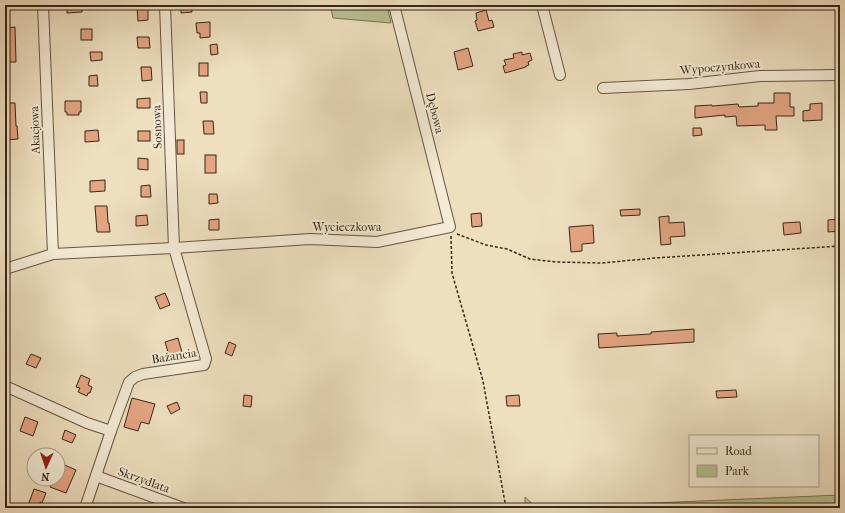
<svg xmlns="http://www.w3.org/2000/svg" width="845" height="513" viewBox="0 0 845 513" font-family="'IM FELL French Canon',serif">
<rect width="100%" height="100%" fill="#eedfbf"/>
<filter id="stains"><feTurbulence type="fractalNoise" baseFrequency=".005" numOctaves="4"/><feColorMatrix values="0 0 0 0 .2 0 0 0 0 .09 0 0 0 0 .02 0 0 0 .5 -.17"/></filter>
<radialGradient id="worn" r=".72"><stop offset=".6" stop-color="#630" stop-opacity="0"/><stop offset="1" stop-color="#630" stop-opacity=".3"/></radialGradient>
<!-- green -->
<g fill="#b8c292" stroke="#787454">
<path d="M330 5H387L391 23 333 18Z"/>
<path d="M840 495V508H525V497L537 508Z"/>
</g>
<!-- building -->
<g fill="#e4a583" stroke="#382617">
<path d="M67 5H82V12L67 13Z"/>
<path d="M181 5H192V12L181 13Z"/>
<path d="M137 7H148V20L138 21Z"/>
<path d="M486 10 489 21 492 20 494 27 478 31 475 21 477 20 476 13Z"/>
<path d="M210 22V37L200 38V33H197L196 23Z"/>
<path d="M15 27 16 62H5V28Z"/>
<rect x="81" y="29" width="11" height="11"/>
<path d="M137 37H149L150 48H138Z"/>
<path d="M217 44 218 54 211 55 210 45Z"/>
<path d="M468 48 473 66 458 70 454 52Z"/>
<path d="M90 52H102V60L91 61Z"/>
<path d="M522 52V55L530 53 532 60 528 62 529 65 526 66V67L505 73 503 66 506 65 504 60 514 58 513 54Z"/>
<rect x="199" y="63" width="9" height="13"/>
<path d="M141 67H151L152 80 142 81Z"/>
<path d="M97 75 98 86H89V76Z"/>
<path d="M200 92H207V103H201Z"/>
<path d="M774 93H790V107H794V116H776L777 130H765V125L737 126 736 116 725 117V115L695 118V106L712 105V106L738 104 739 107 758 106V103H774Z"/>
<path d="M150 98V108H137V99Z"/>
<path d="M65 101H81V112H79V115H67V112H65Z"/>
<path d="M5 103H15L16 126H17L18 139 6 140Z"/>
<path d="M822 103V120L803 121V111L810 110V104Z"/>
<path d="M203 121H213L214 134H204Z"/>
<path d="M693 128H701L702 135 693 136Z"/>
<path d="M98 130 99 141 85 142V131Z"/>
<rect x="138" y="131" width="12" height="10"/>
<rect x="177" y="140" width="7" height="14"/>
<rect x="205" y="155" width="11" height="18"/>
<path d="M138 158 148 159V170L138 169Z"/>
<path d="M105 180V191L90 192V181Z"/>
<path d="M150 185 151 197H141V186Z"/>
<path d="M209 194H217L218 203 209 204Z"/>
<path d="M95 206H107L108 223H109L110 232H97Z"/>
<path d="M640 209V215L621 216 620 210Z"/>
<path d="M481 213 482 226 472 227 471 214Z"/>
<path d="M147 215 148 225 136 226V216Z"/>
<path d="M669 216V223L684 222 685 236 670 237 671 244 661 245 659 217Z"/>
<path d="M219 219V230H209V220Z"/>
<path d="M840 219V231L828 232V220Z"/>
<path d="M800 222 801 233 784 235 783 223Z"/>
<path d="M593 225 594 243 582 244V251L571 252 569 227Z"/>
<path d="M165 293 170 305 160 309 155 297Z"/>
<path d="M694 329V342L599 348 598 334 617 333V336L651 334V332Z"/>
<path d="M178 338 183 356 170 359 165 342Z"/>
<path d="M229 342 236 345 232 356 225 353Z"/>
<path d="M31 354 41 358 36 368 26 364Z"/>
<path d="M81 375 90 379 88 385 92 387 90 393H88L87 396 78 392 80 388 76 387Z"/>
<path d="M736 390 737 397 717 398 716 391Z"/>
<path d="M244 395 252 396 251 407 243 406Z"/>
<path d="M519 395 520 406H507L506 396Z"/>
<path d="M132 398 155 404 149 424 141 422 138 431 124 427Z"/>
<path d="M177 402 180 409 171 414 167 406Z"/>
<path d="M25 417 38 422 33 436 20 431Z"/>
<path d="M65 430 76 435 72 443 62 439Z"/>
<path d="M60 463 76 470 66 493 50 487 53 479H58V468Z"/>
<path d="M34 489 46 493 42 503 40 502 38 508H27Z"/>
</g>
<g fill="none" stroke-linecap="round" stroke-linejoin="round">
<defs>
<g id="minor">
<path d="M43 5 53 254"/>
<path d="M542 5 560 75"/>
<path d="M603 88 689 84 760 76 840 75"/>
<path d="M5 269 53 254 174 248 310 239 377 242 450 227 394 5"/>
<path d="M5 386 87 423 111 431"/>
<path d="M96 476 183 508"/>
<path d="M85 508 111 431 129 382 135 377 143 374 204 365 206 359 174 248 165 5"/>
</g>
</defs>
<!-- minor casing -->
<use href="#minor" stroke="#665441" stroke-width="12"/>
<!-- path -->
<g stroke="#382617" stroke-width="1.5" stroke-dasharray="3 2" stroke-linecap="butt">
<path d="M457 234 486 245 507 249 530 259 556 262 602 263 655 258 840 246"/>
<path d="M451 236 452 273 483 381 506 508"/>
</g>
<!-- minor -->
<use href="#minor" stroke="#f4ead5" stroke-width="10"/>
</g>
<g text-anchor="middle" stroke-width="4" stroke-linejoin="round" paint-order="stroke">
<!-- street labels -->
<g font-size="12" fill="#382617" stroke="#f4ead5">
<text transform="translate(720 67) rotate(-5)" y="4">Wypoczynkowa</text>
<text transform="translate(435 113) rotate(76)" y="4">Dębowa</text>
<text transform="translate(157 127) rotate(-92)" y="4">Sosnowa</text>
<text transform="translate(35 130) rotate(-92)" y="4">Akacjowa</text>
<text x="347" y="231">Wycieczkowa</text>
<text transform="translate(174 356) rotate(-9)" y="4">Bażancia</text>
<text transform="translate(144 480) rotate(20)" y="4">Skrzydlata</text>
</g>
</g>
<!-- margin -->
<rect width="845" height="513" fill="none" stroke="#eedfbf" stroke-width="20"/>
<rect x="6" y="6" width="833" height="501" fill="none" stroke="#382617" stroke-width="2"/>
<rect x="10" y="10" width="825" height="493" fill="none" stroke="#382617"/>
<!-- legend -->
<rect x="689" y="435" width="130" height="52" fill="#f4ead5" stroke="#a99c89"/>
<rect x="697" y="448" width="20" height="6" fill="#f4ead5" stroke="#a99c89"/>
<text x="725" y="455" font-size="12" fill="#382617">Road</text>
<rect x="697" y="465" width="20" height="12" fill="#b8c292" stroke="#a99c89"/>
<text x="725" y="475" font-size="12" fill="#382617">Park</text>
<!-- north arrow -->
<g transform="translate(46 467) rotate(183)"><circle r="19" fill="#f4ead5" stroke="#a99c89"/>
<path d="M0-3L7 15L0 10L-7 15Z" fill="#8f2418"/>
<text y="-6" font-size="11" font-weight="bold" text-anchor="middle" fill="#382617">N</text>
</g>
<rect width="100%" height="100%" filter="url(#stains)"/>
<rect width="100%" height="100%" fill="url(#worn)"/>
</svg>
